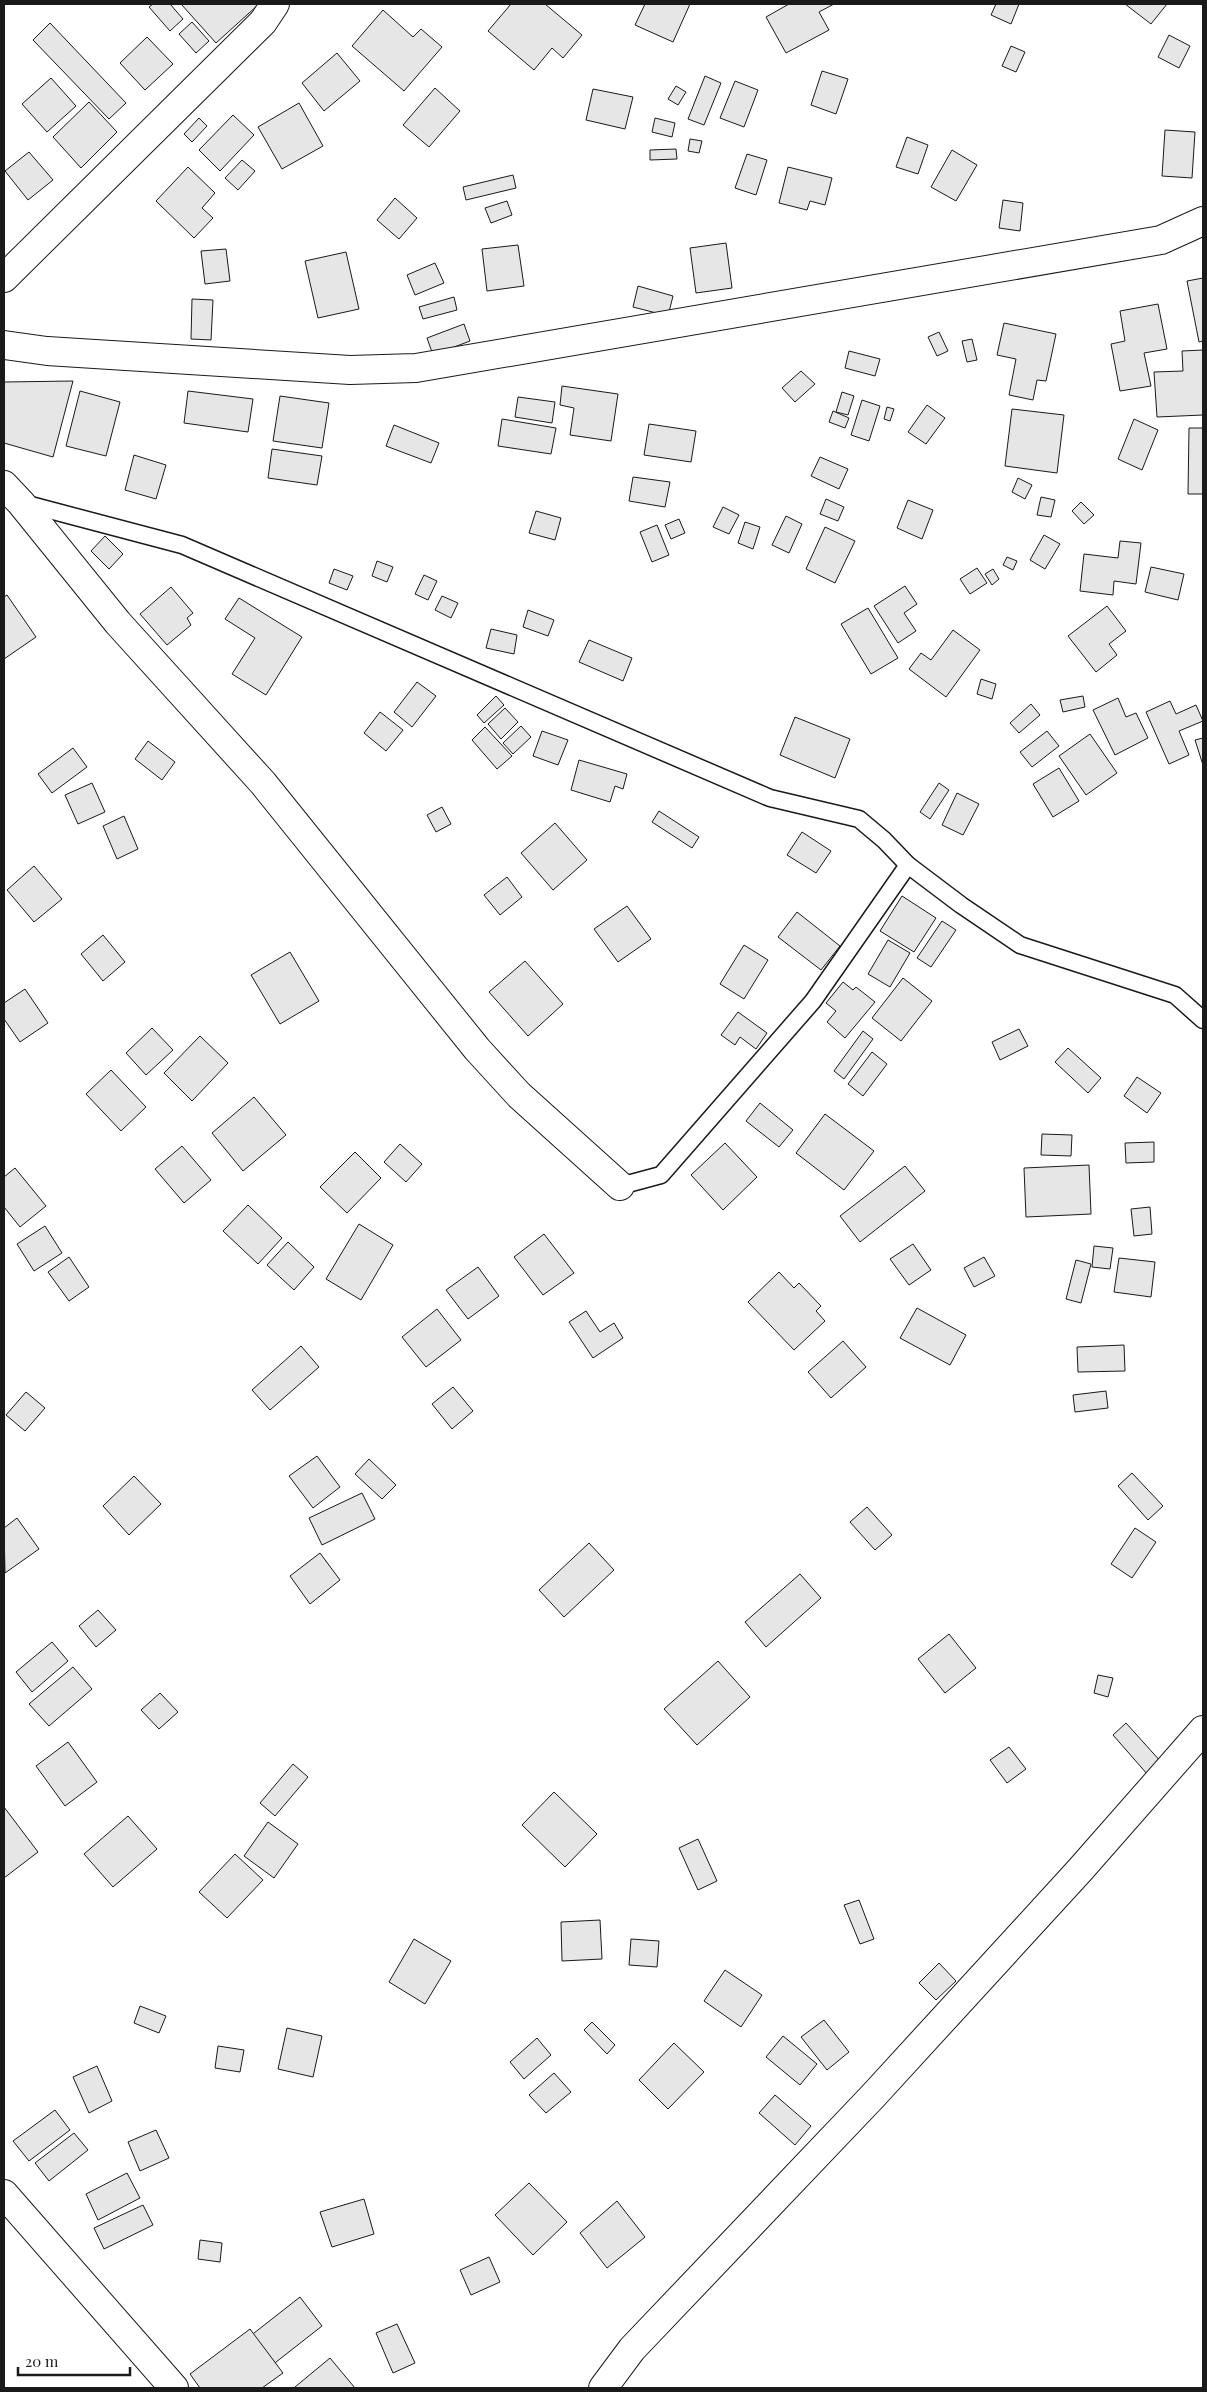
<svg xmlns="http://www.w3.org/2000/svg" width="1207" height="2392" viewBox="0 0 1207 2392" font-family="'Playfair Display',serif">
<rect width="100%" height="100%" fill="#fff"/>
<!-- building -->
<g fill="#e6e6e6" stroke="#1a1a1a">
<path d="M153 4H170L183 19 170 31 149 7Z"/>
<path d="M181 4H259L216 43Z"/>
<path d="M511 4H545L582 35 563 58 552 48 534 70 488 31Z"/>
<path d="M645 4H690L673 42 635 25Z"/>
<path d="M789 4H834L819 12 829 30 786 53 766 17Z"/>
<path d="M996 4H1019L1011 24 991 15Z"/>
<path d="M1125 4H1167L1151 24Z"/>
<path d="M383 10 413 37 421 29 442 47 404 91 352 46Z"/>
<path d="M192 22 209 41 196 53 179 34Z"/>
<path d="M50 23 126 103 109 119 33 40Z"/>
<path d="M1169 35 1190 46 1179 68 1158 57Z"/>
<path d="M147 37 173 64 145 90 120 63Z"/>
<path d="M1011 46 1025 52 1016 72 1002 66Z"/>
<path d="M337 53 360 81 324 111 302 83Z"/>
<path d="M822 71 848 79 836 114 811 105Z"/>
<path d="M705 76 721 83 704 125 688 119Z"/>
<path d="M51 78 76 106 47 132 22 104Z"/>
<path d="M735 81 758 90 744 127 720 118Z"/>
<path d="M676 86 686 92 678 105 668 99Z"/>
<path d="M435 88 460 111 429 147 403 125Z"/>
<path d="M593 89 633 97 625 129 586 120Z"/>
<path d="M89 102 117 132 81 168 53 137Z"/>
<path d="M299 103 323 146 282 169 258 127Z"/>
<path d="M233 115 254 135 220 171 199 150Z"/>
<path d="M199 118 207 126 192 142 184 134Z"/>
<path d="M655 118 675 123 672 137 652 132Z"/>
<path d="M1165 130 1195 132 1192 178 1162 176Z"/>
<path d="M907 137 928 145 918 174 896 167Z"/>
<path d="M690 139 702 141 699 153 688 151Z"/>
<path d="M676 149 677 159 650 160V150Z"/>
<path d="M952 150 977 165 956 201 931 187Z"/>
<path d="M29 152 53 180 28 200 5 171Z"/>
<path d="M747 154 767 160 756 195 735 188Z"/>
<path d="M242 160 255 171 238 190 225 178Z"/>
<path d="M188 167 215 193 202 208 213 218 194 238 156 201Z"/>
<path d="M788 167 832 178 825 205 810 201 807 210 779 203Z"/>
<path d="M513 175 516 188 466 200 463 187Z"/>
<path d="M395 198 417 218 399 239 377 220Z"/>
<path d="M1003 200 1023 203 1020 231 999 228Z"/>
<path d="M507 201 512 215 491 223 485 208Z"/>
<path d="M726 243 732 288 696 293 690 248Z"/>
<path d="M518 245 524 286 487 291 482 249Z"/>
<path d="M226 249 230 281 205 284 201 251Z"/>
<path d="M346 252 359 309 318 318 305 261Z"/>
<path d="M435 263 444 283 415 295 407 275Z"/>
<path d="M1203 278V341L1199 342 1187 281Z"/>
<path d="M638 286 673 296 668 316 633 307Z"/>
<path d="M454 297 457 310 423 319 419 307Z"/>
<path d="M192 299 213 300 211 340 191 339Z"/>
<path d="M1158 304 1167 349 1144 353 1151 386 1120 391 1111 344 1125 341 1120 311Z"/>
<path d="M1004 323 1056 334 1046 381 1037 380 1033 400 1009 395 1016 359 997 355Z"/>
<path d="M464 324 470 341 433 355 427 338Z"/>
<path d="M939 332 948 351 937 356 928 337Z"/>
<path d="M972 339 977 360 967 362 962 341Z"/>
<path d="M1203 350V415L1157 417 1154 372 1183 371 1182 351Z"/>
<path d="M849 351 880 359 875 376 845 368Z"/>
<path d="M801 371 815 384 795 402 782 388Z"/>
<path d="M73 381 53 457 4 443V382Z"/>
<path d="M562 386 618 394 611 441 570 435 574 408 560 405Z"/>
<path d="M80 391 120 402 106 456 66 446Z"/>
<path d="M188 391 253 399 248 432 184 423Z"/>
<path d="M842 392 854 396 848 415 836 412Z"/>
<path d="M280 396 329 403 322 448 273 441Z"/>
<path d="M518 397 555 402 552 423 515 417Z"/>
<path d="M862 400 880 406 869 441 851 435Z"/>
<path d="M927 405 945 418 926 444 908 432Z"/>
<path d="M887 407 894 409 890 421 884 419Z"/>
<path d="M1012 409 1064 415 1057 473 1005 466Z"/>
<path d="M833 411 849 418 845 428 829 422Z"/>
<path d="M502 419 556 428 551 454 498 446Z"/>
<path d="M1134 419 1158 430 1142 470 1118 459Z"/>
<path d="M649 424 696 431 691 462 644 455Z"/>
<path d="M394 425 439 443 431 463 386 446Z"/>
<path d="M1189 428H1203V494H1188Z"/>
<path d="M272 449 322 456 317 485 268 478Z"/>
<path d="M134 455 166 465 156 499 125 490Z"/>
<path d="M820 457 848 469 839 489 811 476Z"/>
<path d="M633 477 670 482 665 507 629 501Z"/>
<path d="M1018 478 1032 485 1025 499 1012 492Z"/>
<path d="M1041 497 1055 500 1051 517 1037 515Z"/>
<path d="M826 499 844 507 838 521 820 514Z"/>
<path d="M908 500 933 510 922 539 897 528Z"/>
<path d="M1081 502 1094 515 1084 524 1072 511Z"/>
<path d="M723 507 739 515 729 534 713 527Z"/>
<path d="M536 511 561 518 555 540 529 533Z"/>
<path d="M786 516 802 524 789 553 772 545Z"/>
<path d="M679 519 685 533 671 539 665 525Z"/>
<path d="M745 522 760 527 753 549 738 543Z"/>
<path d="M657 525 669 555 652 562 640 532Z"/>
<path d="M825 527 855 541 835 583 806 569Z"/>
<path d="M1044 535 1060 544 1045 569 1030 560Z"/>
<path d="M105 536 123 554 109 569 91 551Z"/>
<path d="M1120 541 1141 543 1136 584 1114 581 1113 595 1080 591 1084 554 1118 558Z"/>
<path d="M1007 557 1017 561 1013 570 1003 565Z"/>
<path d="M377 561 393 567 387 582 372 576Z"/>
<path d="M1151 567 1184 574 1178 600 1145 592Z"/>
<path d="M977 568 987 583 970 594 960 579Z"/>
<path d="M334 569 353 576 347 590 329 583Z"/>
<path d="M993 569 999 579 992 585 985 574Z"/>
<path d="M424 575 437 581 428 600 415 594Z"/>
<path d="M905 586 917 604 904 613 916 631 898 643 874 606Z"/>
<path d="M171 587 193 613 187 618 191 625 167 645 140 614Z"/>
<path d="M7 595 36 637 4 659V597Z"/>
<path d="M442 596 458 603 451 618 435 610Z"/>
<path d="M239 598 302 637 266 695 232 674 255 638 225 619Z"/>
<path d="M1107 606 1126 631 1109 644 1117 655 1096 672 1068 636Z"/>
<path d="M868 608 898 658 871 674 841 624Z"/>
<path d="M528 610 554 620 548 636 523 627Z"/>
<path d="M491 629 517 635 514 654 486 648Z"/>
<path d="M953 630 980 650 946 697 909 669 921 653 931 660Z"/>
<path d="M589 640 632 658 623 681 579 662Z"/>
<path d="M981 679 996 684 992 699 977 694Z"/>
<path d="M417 682 436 696 412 727 394 712Z"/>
<path d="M496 696 504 705 484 723 477 715Z"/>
<path d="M1083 696 1085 707 1063 712 1060 700Z"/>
<path d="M1118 698 1126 717 1136 713 1148 738 1115 755 1093 710Z"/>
<path d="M1170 701 1176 714 1196 705 1203 721 1179 731 1189 755 1169 764 1146 712Z"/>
<path d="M1031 704 1040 715 1019 733 1010 723Z"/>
<path d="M505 708 518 722 501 739 488 724Z"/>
<path d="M380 712 403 730 386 751 364 733Z"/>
<path d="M795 717 850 739 835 778 780 755Z"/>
<path d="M521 726 531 737 513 754 503 743Z"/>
<path d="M485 727 512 756 497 769 472 740Z"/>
<path d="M542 731 568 740 558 765 533 756Z"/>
<path d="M1047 731 1059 746 1032 767 1020 752Z"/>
<path d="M1090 734 1117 773 1086 795 1059 756Z"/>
<path d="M1203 738V765L1195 740Z"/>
<path d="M148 741 175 762 162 780 135 759Z"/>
<path d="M73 748 87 767 52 793 38 774Z"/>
<path d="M579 760 627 774 623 789 615 786 610 802 571 790Z"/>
<path d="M1059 768 1079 801 1053 817 1033 784Z"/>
<path d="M92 783 105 812 78 824 65 795Z"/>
<path d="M939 783 949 790 930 819 920 812Z"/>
<path d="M957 793 979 804 963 835 942 825Z"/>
<path d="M442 807 451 824 436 832 427 815Z"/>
<path d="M659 811 699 837 692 848 652 822Z"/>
<path d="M124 816 138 849 117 859 103 826Z"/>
<path d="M555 823 587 860 553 890 521 853Z"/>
<path d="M802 832 831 851 816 873 787 855Z"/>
<path d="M34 866 62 899 34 922 7 890Z"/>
<path d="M507 877 522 897 500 915 484 895Z"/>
<path d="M902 896 936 918 914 952 880 931Z"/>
<path d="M627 906 651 939 618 962 594 929Z"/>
<path d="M797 912 840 946 821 970 778 937Z"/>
<path d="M942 921 956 930 931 967 917 958Z"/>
<path d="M103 935 125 962 103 981 81 954Z"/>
<path d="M888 940 910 953 890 987 868 974Z"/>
<path d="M744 945 768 960 744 999 720 984Z"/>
<path d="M290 952 319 1001 280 1024 251 975Z"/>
<path d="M525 961 563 1004 528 1036 489 992Z"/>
<path d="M903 978 932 1001 901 1041 872 1018Z"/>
<path d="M843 982 853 990 856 987 875 1002 845 1038 827 1022 836 1011 826 1003Z"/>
<path d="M25 989 48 1023 20 1042 4 1019V1003Z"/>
<path d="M738 1012 767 1033 756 1049 740 1037 735 1045 721 1035Z"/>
<path d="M152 1028 173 1050 146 1075 126 1053Z"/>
<path d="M1019 1029 1028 1046 1000 1060 992 1042Z"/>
<path d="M863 1031 873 1039 844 1079 834 1071Z"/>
<path d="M200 1036 228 1063 192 1101 164 1073Z"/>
<path d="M1068 1048 1101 1078 1088 1093 1055 1062Z"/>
<path d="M872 1052 887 1064 863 1096 848 1084Z"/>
<path d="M111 1070 146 1107 121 1131 86 1094Z"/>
<path d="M1137 1077 1161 1093 1147 1113 1124 1096Z"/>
<path d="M254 1097 286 1135 243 1171 212 1133Z"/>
<path d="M760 1103 793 1130 779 1147 746 1121Z"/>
<path d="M825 1114 874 1151 844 1190 796 1153Z"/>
<path d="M1042 1134 1072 1135 1071 1156 1041 1155Z"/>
<path d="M1154 1142V1162L1126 1163 1125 1143Z"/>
<path d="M725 1143 757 1177 723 1210 691 1175Z"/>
<path d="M400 1144 422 1164 406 1182 384 1162Z"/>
<path d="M182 1146 211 1180 184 1203 155 1169Z"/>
<path d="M355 1152 381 1178 347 1213 320 1187Z"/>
<path d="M1089 1165 1091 1214 1026 1217 1024 1168Z"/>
<path d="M905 1166 925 1191 860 1242 840 1216Z"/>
<path d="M15 1168 46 1206 20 1227 4 1207V1177Z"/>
<path d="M248 1205 282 1238 258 1264 223 1231Z"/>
<path d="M1150 1207 1152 1234 1134 1236 1131 1209Z"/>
<path d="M359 1224 393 1245 361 1300 326 1279Z"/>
<path d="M45 1226 62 1253 34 1271 17 1244Z"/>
<path d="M544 1234 574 1273 543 1295 514 1257Z"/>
<path d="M288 1242 314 1267 294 1290 267 1265Z"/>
<path d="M913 1244 931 1270 909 1285 890 1259Z"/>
<path d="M1094 1246 1113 1248 1110 1269 1092 1267Z"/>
<path d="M69 1257 89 1287 69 1301 48 1272Z"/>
<path d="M984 1257 995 1276 974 1287 964 1268Z"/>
<path d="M1119 1258 1155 1262 1151 1297 1114 1292Z"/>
<path d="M1076 1260 1091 1264 1081 1303 1066 1299Z"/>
<path d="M478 1267 499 1296 468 1319 446 1290Z"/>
<path d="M779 1272 794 1288 799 1283 821 1306 816 1311 825 1321 794 1350 748 1302Z"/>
<path d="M917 1308 966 1335 950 1365 900 1338Z"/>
<path d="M437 1309 461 1340 426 1367 402 1337Z"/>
<path d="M586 1311 600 1332 614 1323 623 1338 593 1358 569 1322Z"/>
<path d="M843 1341 866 1367 831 1398 808 1372Z"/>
<path d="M1124 1345 1125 1371 1078 1372 1077 1347Z"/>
<path d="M301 1346 319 1367 270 1410 252 1390Z"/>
<path d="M453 1387 473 1411 452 1429 432 1404Z"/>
<path d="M1106 1391 1108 1408 1075 1412 1073 1395Z"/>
<path d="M26 1392 45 1408 25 1431 6 1415Z"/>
<path d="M317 1456 340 1487 313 1508 289 1476Z"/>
<path d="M369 1459 396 1485 382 1499 355 1474Z"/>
<path d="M1132 1473 1163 1506 1148 1520 1118 1486Z"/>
<path d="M134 1476 161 1504 129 1535 103 1506Z"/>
<path d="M362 1493 375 1519 322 1545 309 1518Z"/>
<path d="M867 1507 892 1535 875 1550 850 1522Z"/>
<path d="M17 1518 39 1549 5 1573 4 1528Z"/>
<path d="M1135 1528 1156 1542 1132 1578 1111 1564Z"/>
<path d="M589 1543 614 1570 564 1617 539 1590Z"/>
<path d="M320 1553 340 1580 310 1604 290 1576Z"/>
<path d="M800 1574 821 1598 766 1647 745 1622Z"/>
<path d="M98 1610 116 1630 96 1647 79 1626Z"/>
<path d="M949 1634 976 1668 945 1693 918 1659Z"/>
<path d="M52 1642 68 1661 32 1692 16 1672Z"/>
<path d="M718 1661 750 1697 697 1745 664 1709Z"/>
<path d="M73 1667 92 1689 49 1726 29 1704Z"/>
<path d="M1098 1675 1113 1678 1108 1697 1094 1693Z"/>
<path d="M160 1693 178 1712 159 1729 141 1710Z"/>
<path d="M1126 1723 1162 1763 1148 1775 1113 1735Z"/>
<path d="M68 1742 97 1782 65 1806 36 1766Z"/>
<path d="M1009 1747 1026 1769 1007 1783 990 1760Z"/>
<path d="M293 1764 308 1777 275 1816 260 1803Z"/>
<path d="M554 1792 597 1834 565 1867 522 1825Z"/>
<path d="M4 1807 38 1852 4 1878Z"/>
<path d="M128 1816 157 1849 113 1887 84 1854Z"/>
<path d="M268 1822 298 1844 274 1878 244 1856Z"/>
<path d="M698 1839 717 1881 698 1890 679 1848Z"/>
<path d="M235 1854 263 1880 227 1918 199 1892Z"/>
<path d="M859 1900 874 1939 860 1944 844 1905Z"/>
<path d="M600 1920 602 1959 562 1961 561 1922Z"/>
<path d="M414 1939 451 1961 425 2004 389 1982Z"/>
<path d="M631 1939 659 1941 657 1967 629 1965Z"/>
<path d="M939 1963 956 1981 936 2000 919 1983Z"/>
<path d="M725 1970 762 1995 741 2027 704 2001Z"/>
<path d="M140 2006 166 2016 159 2033 134 2023Z"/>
<path d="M824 2020 849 2052 827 2070 801 2037Z"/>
<path d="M592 2022 615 2045 607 2054 584 2030Z"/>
<path d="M287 2028 322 2036 313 2077 278 2069Z"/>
<path d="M783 2036 817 2064 800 2085 766 2057Z"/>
<path d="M537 2038 551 2055 524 2079 510 2062Z"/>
<path d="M674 2043 704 2072 668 2109 639 2080Z"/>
<path d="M218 2046 244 2050 240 2072 215 2068Z"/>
<path d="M97 2066 112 2101 89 2113 73 2077Z"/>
<path d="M554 2073 571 2092 546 2113 529 2095Z"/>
<path d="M775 2095 811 2126 795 2145 759 2113Z"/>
<path d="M55 2110 70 2130 29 2161 13 2141Z"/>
<path d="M156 2130 169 2158 140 2171 128 2142Z"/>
<path d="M74 2133 88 2150 49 2181 35 2163Z"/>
<path d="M127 2173 140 2198 98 2220 86 2194Z"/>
<path d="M529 2183 567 2222 533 2255 495 2215Z"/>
<path d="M364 2199 374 2234 332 2247 320 2212Z"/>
<path d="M617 2201 645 2237 607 2268 580 2233Z"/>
<path d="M143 2205 153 2225 104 2249 94 2228Z"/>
<path d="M200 2240 222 2243 220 2262 198 2259Z"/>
<path d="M489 2257 500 2282 471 2295 460 2270Z"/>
<path d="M300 2297 322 2326 271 2366 249 2337Z"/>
<path d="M397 2324 415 2363 393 2373 376 2333Z"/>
<path d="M250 2329 283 2373 262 2388H200L190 2374Z"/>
<path d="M330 2358 355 2388H296L295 2387Z"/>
</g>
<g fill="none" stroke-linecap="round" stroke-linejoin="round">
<defs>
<g id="service">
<path d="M23 503 182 545 770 798 859 819 884 840 908 865 961 905 1020 945 1175 995 1203 1020"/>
<path d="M620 1186 661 1175 813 1001 908 865"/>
</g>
<g id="minor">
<path d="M4 278 263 22 275 4"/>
<path d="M4 345 47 351 350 370 416 368 1161 240 1203 221"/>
<path d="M4 485 21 503 118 623 263 783 477 1049 519 1095 620 1186"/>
<path d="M4 2194 174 2388"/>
<path d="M603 2388 632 2349 873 2096 1080 1870 1203 1730"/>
</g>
</defs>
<!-- service casing -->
<use href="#service" stroke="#1a1a1a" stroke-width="19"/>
<!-- minor casing -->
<use href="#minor" stroke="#1a1a1a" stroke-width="30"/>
<!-- service -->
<use href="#service" stroke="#fff" stroke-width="16"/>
<!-- minor -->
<use href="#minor" stroke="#fff" stroke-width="28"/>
</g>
<!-- border -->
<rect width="1207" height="2392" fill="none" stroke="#1a1a1a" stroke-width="10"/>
<!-- scale -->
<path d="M18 2367v8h112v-8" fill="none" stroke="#1a1a1a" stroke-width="2.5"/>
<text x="25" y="2367" font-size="15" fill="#1a1a1a" stroke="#ffffff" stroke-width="4" paint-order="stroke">20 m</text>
</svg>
